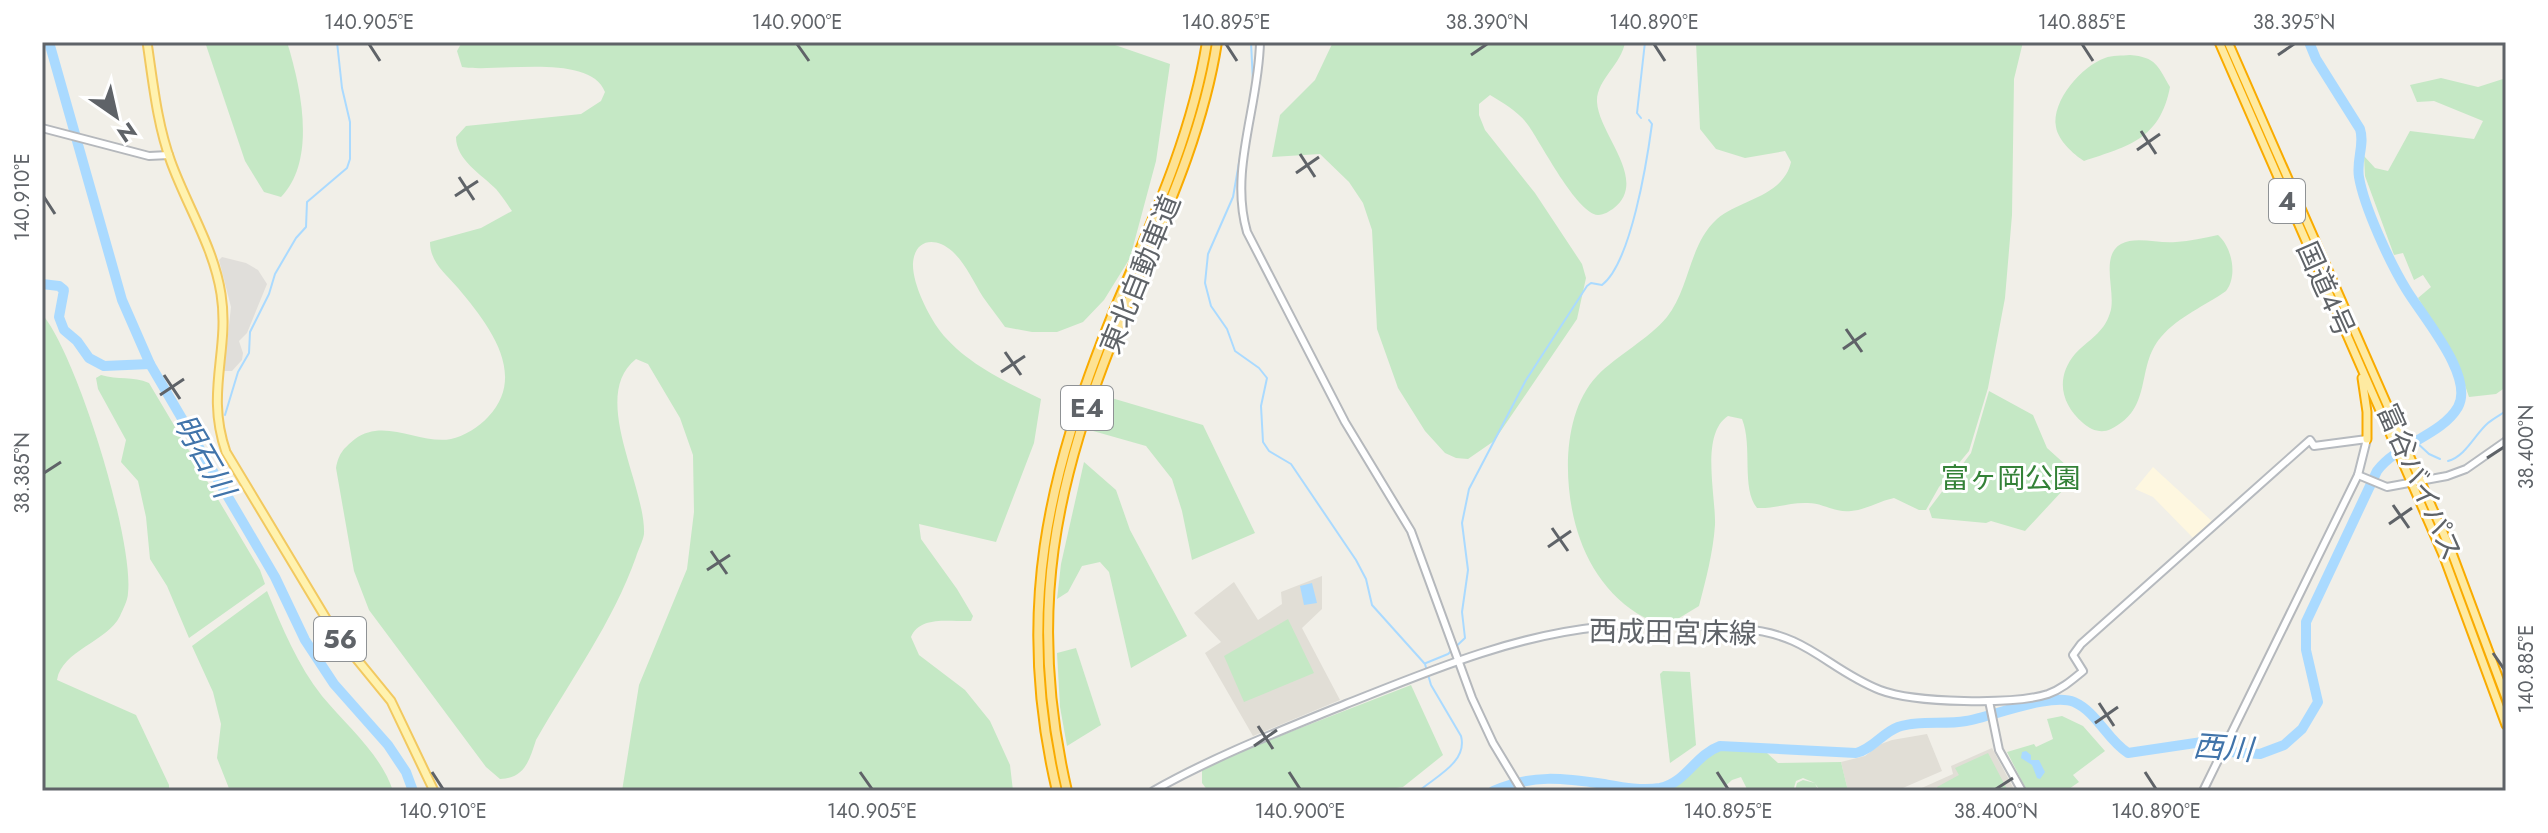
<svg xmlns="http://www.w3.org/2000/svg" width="2548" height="833" viewBox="0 0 2548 833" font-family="Jost,'Noto Sans JP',sans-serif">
<rect width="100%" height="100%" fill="#f1efe8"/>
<!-- commercial -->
<path fill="#fef7e0" d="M2153 467 2213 522 2194 539 2153 497 2135 489Z"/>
<!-- industrial -->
<path fill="#e0deda" d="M222 257 246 263 258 270 267 284 247 333 239 341 243 353 242 360 232 371H224L231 307 219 260Z"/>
<!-- education -->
<g fill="#e1ded6">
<path d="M1322 576V609L1302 628 1340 700 1253 736 1205 653 1221 642 1194 613 1234 582 1258 620 1282 604 1281 592Z"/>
<path d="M1927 734 1942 771 1896 791H1848L1841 762 1865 756 1881 744 1892 740Z"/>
<path d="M1992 748 2015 791H1915L1953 774 1951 766Z"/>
</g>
<!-- green -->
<g fill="#c5e8c5">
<path d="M205 42H287C301 87 317 160 281 197L264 192 245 161Z"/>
<path d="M462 42H1093L1115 45 1170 64 1156 161 1130 258 1104 300 1083 322 1057 332H1032L1005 327C998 317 990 307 983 297 973 281 966 264 952 251 936 237 915 238 913 263 912 283 928 315 940 331 965 363 1006 382 1041 399L1034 443 996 542 919 524 921 539 957 589 973 616 971 621C951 622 920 615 911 637L919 655 965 690 990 721 1010 765 1013 791H622L639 685 687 569 694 512 693 455 680 418 648 364 636 359C589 396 646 485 644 534 643 541 638 550 636 557 613 622 570 681 536 740 529 761 525 778 500 779L486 767 369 610 354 571 336 468C339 453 343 449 355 439 384 417 421 445 451 439 463 437 480 426 488 417 529 374 487 323 458 288 445 273 430 262 430 242L481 228 512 211C507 204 502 196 496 189 481 174 456 160 456 137L466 126 581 114 601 101 605 92C590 52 496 73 462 67L457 51Z"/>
<path d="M1333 42H1625C1622 64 1596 80 1597 102 1599 135 1649 180 1614 208 1610 211 1604 215 1598 215 1577 214 1541 143 1528 125 1519 112 1503 103 1490 95L1479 104V115L1485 130 1535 193 1582 264 1586 278 1577 319 1494 441 1468 459 1456 458 1445 453 1425 431 1398 388 1377 329 1372 230 1363 203 1349 182 1320 154 1272 157 1280 115 1315 80Z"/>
<path d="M1696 42H2023L2014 79 2012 215 2005 298 1988 388 1969 451 1939 487 1926 510H1919L1894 498C1879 501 1866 510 1851 511 1835 513 1823 503 1808 503 1790 502 1774 509 1757 508 1741 488 1753 446 1742 419L1728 416C1700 434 1716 496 1715 525 1713 553 1706 579 1699 606L1666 626C1625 615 1594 579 1580 539 1563 492 1560 415 1597 376 1617 355 1649 339 1667 317 1690 288 1689 244 1717 219 1740 199 1783 197 1791 162L1785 151 1745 158 1716 149 1700 129Z"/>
<path d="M2130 55C2156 57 2158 66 2170 87 2160 139 2129 146 2084 161 2073 154 2058 140 2056 127 2051 101 2082 66 2105 58 2112 55 2122 56 2130 55Z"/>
<path d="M2441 78 2478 87 2506 78V387L2496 394 2469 397 2457 362 2418 298 2431 287 2423 275 2414 280 2403 253 2394 255 2365 176 2364 156 2375 168 2388 171 2410 131 2474 139 2483 121 2434 101 2417 102 2410 85Z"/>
<path d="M2218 235C2232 247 2238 276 2226 291 2205 306 2179 316 2161 337 2135 367 2154 408 2111 429 2101 434 2091 430 2083 423 2061 404 2055 378 2075 354 2088 340 2104 333 2110 313 2117 294 2099 256 2121 244 2136 236 2159 244 2176 242 2190 241 2204 238 2218 235Z"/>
<path d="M42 314C77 355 134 540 128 593 128 600 123 609 120 616 107 642 62 650 57 680L136 715 169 785V791H42Z"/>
<path d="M101 375C118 380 133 376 149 383L260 570 265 584 189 638 167 586 150 559 146 517 138 481 121 462 126 440 98 389 96 378Z"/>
<path d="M1989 391 2033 415 2047 448 2077 475 2025 531 1991 521 1986 523 1932 518 1929 509 1971 453Z"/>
<path d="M1098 394 1203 425 1255 533 1192 560 1182 511 1172 479 1146 446 1086 429Z"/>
<path d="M1084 462 1116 490 1130 530 1187 636 1131 668 1109 572 1100 562 1082 566 1068 592 1057 599 1061 564Z"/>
<path d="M267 591C282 627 298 666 322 696 346 725 381 754 393 791H230L217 758 221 724 213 692 192 646Z"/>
<path d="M1288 619 1314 673 1244 702 1224 656Z"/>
<path d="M1076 648 1101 725 1067 746 1060 707 1057 653Z"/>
<path d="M1663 671 1690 672 1696 745 1670 763 1660 674Z"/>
<path d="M1411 685 1443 755 1403 787 1375 791H1208L1202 783V770L1246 749Z"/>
<path d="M2062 716 2083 726 2105 751 2073 775 2079 782 2066 791H2027L2007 752 2034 744 2036 747 2053 739 2047 719Z"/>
<path d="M1731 749 1767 753 1778 763 1841 762 1848 791H1821L1815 784 1819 791H1795L1797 783 1803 780 1815 783 1803 778 1796 781 1793 791H1748L1741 777 1732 780 1720 791H1663L1680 783 1712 752Z"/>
<path d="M1988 753 2008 791H1939L1937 787 1959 775 1955 768Z"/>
</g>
<!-- water -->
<g fill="#aadaff">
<path d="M1312 583 1317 603 1304 605 1300 586Z"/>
<path d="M2026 751 2031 755V760H2039L2045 772 2040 779 2037 778 2032 765 2021 758 2022 752Z"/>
</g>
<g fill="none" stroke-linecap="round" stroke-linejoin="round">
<!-- stream -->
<g stroke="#aadaff" stroke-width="2">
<path d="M1251 42 1253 83 1233 197 1208 254 1205 283 1211 306 1227 329 1235 351 1259 368 1267 378 1261 406 1263 442 1269 451 1291 464 1356 560 1366 579 1372 605 1425 664 1431 685 1461 736C1468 762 1435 777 1419 791"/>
<path d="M1641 118 1637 113 1645 42"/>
<path d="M225 415 238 372 249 353 250 332 269 294 275 274 296 238 306 227 307 202 347 168 350 159V122L342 88 337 42"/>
<path d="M2415 441 2429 454 2440 459"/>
<path d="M208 461 214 451"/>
<path d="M2448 461C2466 456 2475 434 2488 423 2494 418 2500 415 2506 411"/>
<path d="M1426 663 1448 654 1465 638 1462 612 1468 570 1462 523 1469 489 1526 380 1587 286 1591 283 1602 285C1631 263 1647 161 1652 124L1649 120"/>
</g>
<!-- river -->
<g stroke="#aadaff" stroke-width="10">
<path d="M49 42 122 300 150 364 275 577 305 640 334 684 388 745 406 772 413 791"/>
<path d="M42 284 59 286 64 290 59 317 64 330 77 341 89 358 104 366 150 364"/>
<path d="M1493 791C1533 774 1562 778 1604 784 1621 787 1641 791 1660 788 1686 783 1695 755 1720 746L1856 753C1873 749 1882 733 1898 727 1919 720 1944 725 1966 721 1991 717 2052 692 2074 702 2097 712 2107 740 2128 753L2202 742 2229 752 2260 754 2284 745 2302 729 2318 702 2306 650V622L2377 471C2397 444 2442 435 2458 407 2475 376 2422 316 2406 289 2390 263 2364 207 2359 177 2356 160 2365 144 2360 129L2316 59 2309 42"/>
</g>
<defs>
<g id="tertiary">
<path d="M1260 42C1259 106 1229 170 1247 232L1345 422 1411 531 1472 698 1493 743 1522 791"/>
<path d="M42 128 149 156 169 155"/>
<path d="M1989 701 1999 750 2022 791"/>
<path d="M2203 791 2358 475"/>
</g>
<path id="secondary" d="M1153 791C1215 756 1280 731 1346 704 1427 672 1511 636 1599 627 1646 622 1697 625 1744 629 1808 634 1827 669 1880 690 1914 703 2014 705 2048 694 2062 689 2072 680 2083 671L2073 655 2081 644 2310 440 2314 446 2367 439 2358 475 2387 487 2447 476 2466 469 2506 441"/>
<path id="primary" d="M147 42C153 82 157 124 171 162 187 206 214 248 221 294 230 351 205 392 226 452L333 630 391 701 434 791"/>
<g id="trunk">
<path d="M2219 42 2444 557 2506 725"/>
<path d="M2228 42 2452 553 2506 698"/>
<path d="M2362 378 2367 412V439"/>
</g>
<g id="motorway">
<path d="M1057 791C1015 614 1047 476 1114 311 1151 224 1192 136 1207 42"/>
<path d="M1067 791C1026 614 1054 482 1122 317 1159 227 1202 139 1217 42"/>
</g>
</defs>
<!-- tertiary casing -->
<use href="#tertiary" stroke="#b5b8bc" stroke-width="10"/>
<!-- secondary casing -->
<use href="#secondary" stroke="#b6babf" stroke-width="10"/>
<!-- primary casing -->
<use href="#primary" stroke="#f2c960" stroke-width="11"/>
<!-- trunk casing -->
<use href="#trunk" stroke="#f9ab00" stroke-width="11"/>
<!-- motorway casing -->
<use href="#motorway" stroke="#f9ab00" stroke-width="12"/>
<!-- tertiary -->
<use href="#tertiary" stroke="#fff" stroke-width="6"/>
<!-- secondary -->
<use href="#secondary" stroke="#fff" stroke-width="6"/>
<!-- primary -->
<use href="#primary" stroke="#fff2af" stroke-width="7"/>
<!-- trunk -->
<use href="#trunk" stroke="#feeaa1" stroke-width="7"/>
<!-- motorway -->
<use href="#motorway" stroke="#fde293" stroke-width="8"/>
</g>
<!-- ticks -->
<path fill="none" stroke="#5f6368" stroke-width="3" d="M369 44 380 61M797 44 809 61M1226 44 1237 61M1654 44 1665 61M2082 44 2093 61M1471 55 1487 44M2278 55 2294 44M2141 131 2156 154M2137 150 2160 134M1300 154 1315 177M1296 173 1319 157M459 177 474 200M455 196 478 181M44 197 55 214M1846 329 1862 352M1843 349 1866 333M1005 352 1021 375M1001 372 1025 356M164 375 180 399M160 395 184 379M2487 458 2504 447M44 473 61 462M2393 505 2409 528M2389 524 2412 508M1552 528 1568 551M1548 547 1571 531M711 551 727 574M707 570 730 555M2493 653 2504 669M2099 703 2114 726M2095 723 2118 707M1258 726 1273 749M1254 746 1277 730M432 772 443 789M860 772 872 789M1289 772 1300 789M1717 772 1728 789M2145 772 2156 789M1996 789 2013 778"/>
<g text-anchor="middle" stroke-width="6" stroke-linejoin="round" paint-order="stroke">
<!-- shield labels -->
<g fill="#fff" stroke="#8f9295" stroke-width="2">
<rect x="2269" y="179" width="36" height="44" rx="6"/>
<rect x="1061" y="386" width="52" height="44" rx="6"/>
<rect x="314" y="617" width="52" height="44" rx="6"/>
</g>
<g font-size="26" font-weight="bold" fill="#5f6368">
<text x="2287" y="210">4</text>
<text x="1087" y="417">E4</text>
<text x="340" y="648">56</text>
</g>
<!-- street labels -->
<g font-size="28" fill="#5f6368" stroke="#fff">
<text transform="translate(1140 274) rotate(-68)" y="10">東北自動車道</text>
<text transform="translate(2326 289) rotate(66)" y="10">国道4号</text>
<text transform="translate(2420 482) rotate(66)" y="10">富谷バイパス</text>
<text transform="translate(1673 632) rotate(1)" y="10">西成田宮床線</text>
</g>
<!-- park labels -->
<g font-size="28" fill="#348238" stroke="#fff">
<text x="2011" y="488">富ヶ岡公園</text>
</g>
<!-- water labels -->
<g font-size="30" font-style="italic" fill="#4174aa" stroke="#fff">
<text transform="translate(204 456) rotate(60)" y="10">明石川</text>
<text transform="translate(2223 748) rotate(4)" y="10">西川</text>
</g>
</g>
<!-- border -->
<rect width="2548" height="833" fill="none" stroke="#ffffff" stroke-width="88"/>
<!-- north arrow -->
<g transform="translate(116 116) rotate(146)" stroke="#ffffff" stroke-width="6" paint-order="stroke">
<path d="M0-6L14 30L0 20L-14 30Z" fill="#5f6368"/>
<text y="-12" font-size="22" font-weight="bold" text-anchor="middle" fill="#5f6368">N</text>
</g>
<rect x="44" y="44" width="2460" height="745" fill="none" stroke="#5f6368" stroke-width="3"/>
<g font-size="20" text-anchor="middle" fill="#5f6368">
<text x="369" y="29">140.905°E</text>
<text x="797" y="29">140.900°E</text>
<text x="1226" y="29">140.895°E</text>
<text x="1487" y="29">38.390°N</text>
<text x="1654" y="29">140.890°E</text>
<text x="2082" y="29">140.885°E</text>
<text x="2294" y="29">38.395°N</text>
<text transform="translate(22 197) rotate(-90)" y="7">140.910°E</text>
<text transform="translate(2526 447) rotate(-90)" y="7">38.400°N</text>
<text transform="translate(22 473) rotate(-90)" y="7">38.385°N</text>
<text transform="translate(2526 669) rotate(-90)" y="7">140.885°E</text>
<text x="443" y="818">140.910°E</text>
<text x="872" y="818">140.905°E</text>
<text x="1300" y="818">140.900°E</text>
<text x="1728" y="818">140.895°E</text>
<text x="1996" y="818">38.400°N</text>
<text x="2156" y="818">140.890°E</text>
</g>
</svg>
